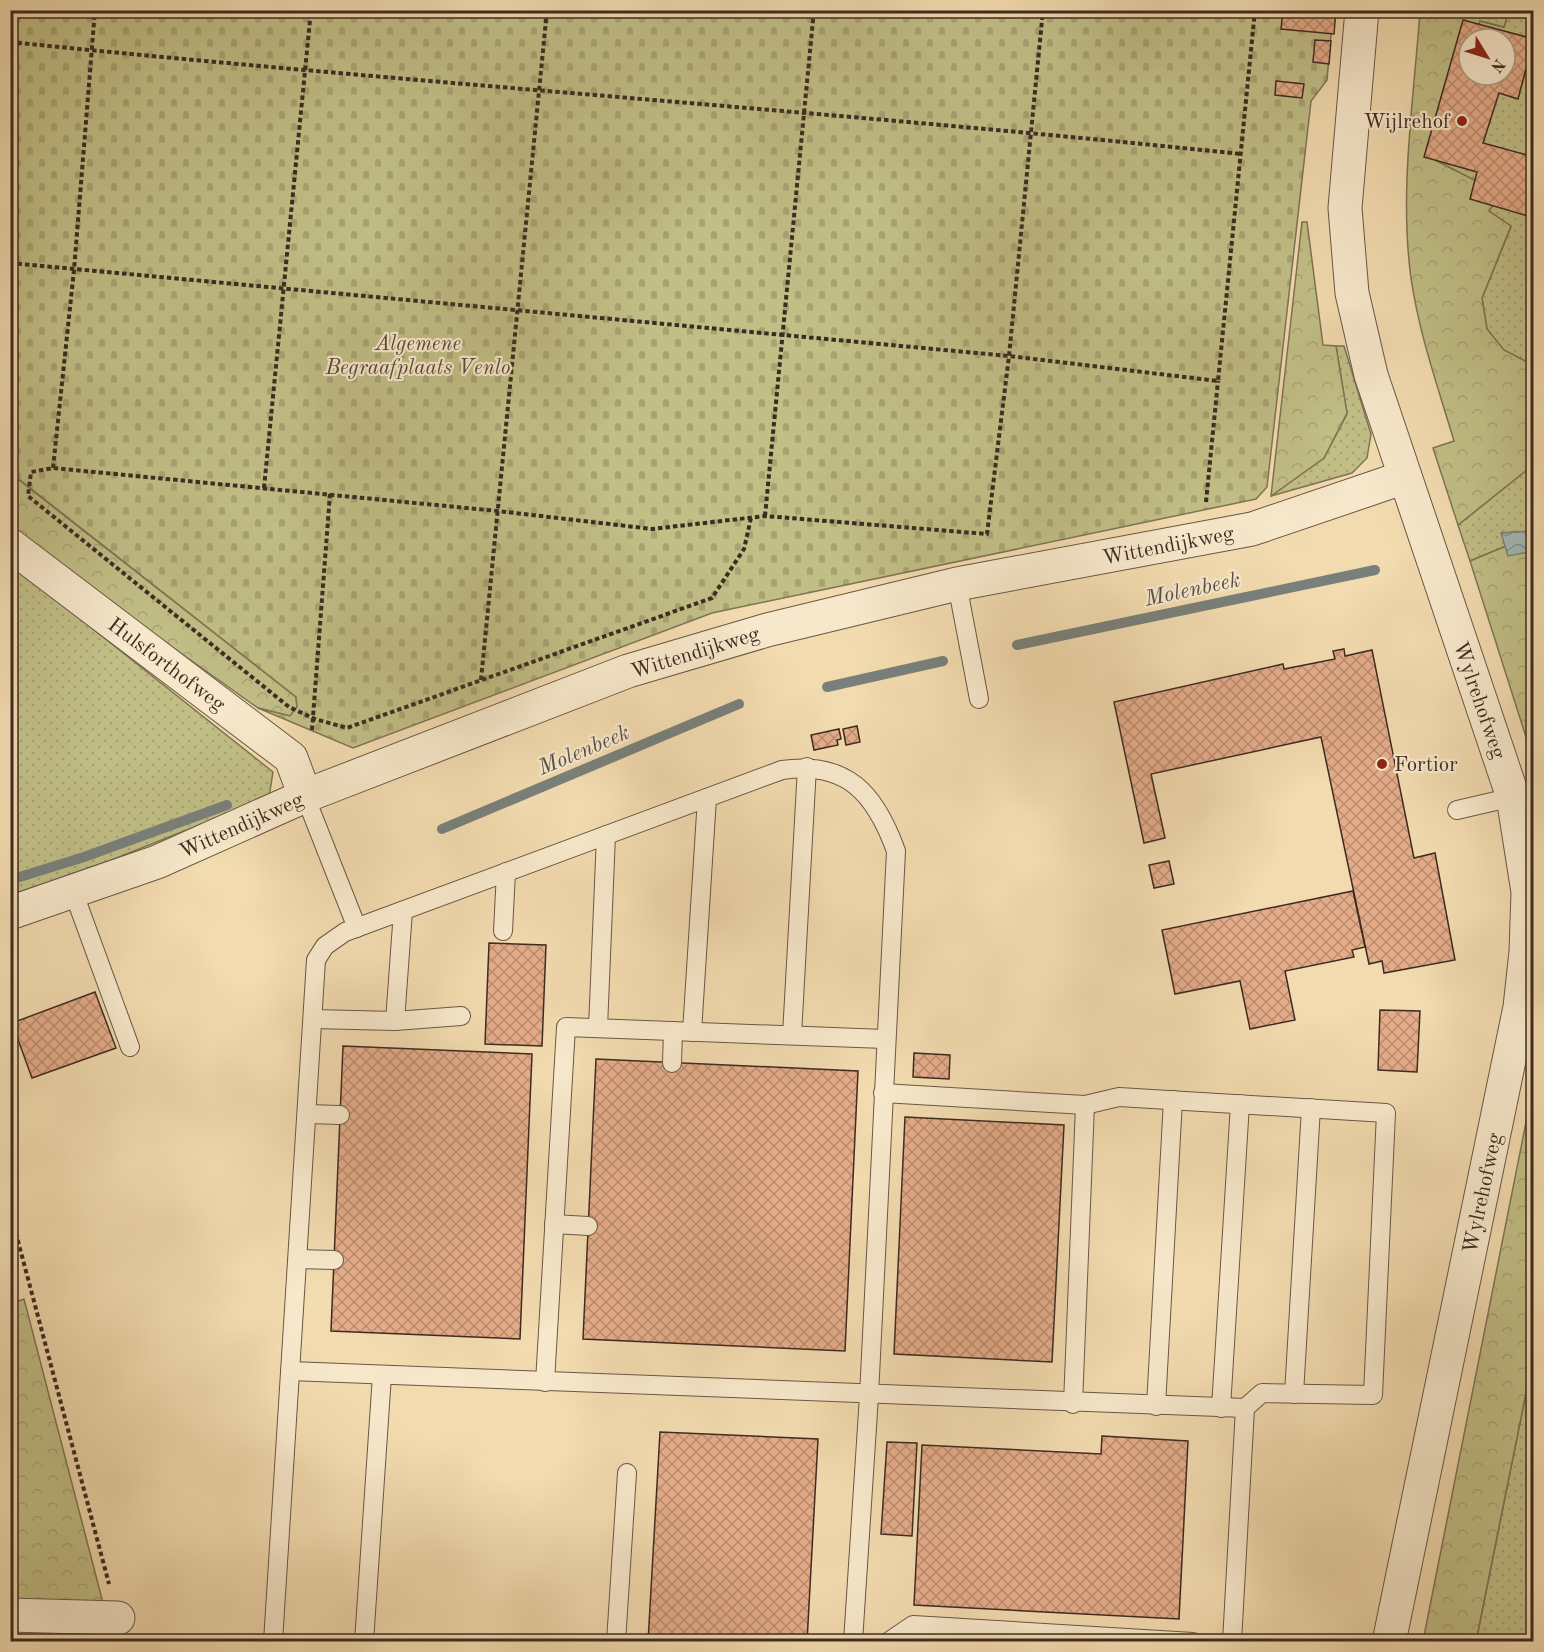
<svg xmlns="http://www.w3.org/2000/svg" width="1544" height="1652" viewBox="0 0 1544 1652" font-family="'Old Standard TT',serif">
<defs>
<pattern id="grass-dots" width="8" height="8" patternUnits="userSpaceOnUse" patternTransform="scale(1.5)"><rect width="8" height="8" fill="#c1be86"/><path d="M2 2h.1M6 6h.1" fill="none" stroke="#a7a373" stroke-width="1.8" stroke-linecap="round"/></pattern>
<pattern id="forest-crowns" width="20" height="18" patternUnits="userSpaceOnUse" patternTransform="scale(1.5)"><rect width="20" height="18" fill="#c1be86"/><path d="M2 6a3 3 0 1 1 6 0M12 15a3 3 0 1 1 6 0" fill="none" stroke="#a7a373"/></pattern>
<pattern id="cemetery-stones" width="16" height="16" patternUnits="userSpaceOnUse" patternTransform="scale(1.5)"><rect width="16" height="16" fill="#c1be86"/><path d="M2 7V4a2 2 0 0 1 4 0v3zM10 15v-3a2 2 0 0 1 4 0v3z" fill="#a7a373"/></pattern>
<pattern id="water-waves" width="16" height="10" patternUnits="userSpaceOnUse" patternTransform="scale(1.5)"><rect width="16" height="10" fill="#a1b8b7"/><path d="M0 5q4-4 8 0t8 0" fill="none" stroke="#849694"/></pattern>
<pattern id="building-cross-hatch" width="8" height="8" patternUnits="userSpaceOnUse" patternTransform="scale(1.5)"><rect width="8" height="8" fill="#e5ac89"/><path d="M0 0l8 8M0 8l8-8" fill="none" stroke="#bb8c70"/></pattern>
</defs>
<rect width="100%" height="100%" fill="#f2dbaf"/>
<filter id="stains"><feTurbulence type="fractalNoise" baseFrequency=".00333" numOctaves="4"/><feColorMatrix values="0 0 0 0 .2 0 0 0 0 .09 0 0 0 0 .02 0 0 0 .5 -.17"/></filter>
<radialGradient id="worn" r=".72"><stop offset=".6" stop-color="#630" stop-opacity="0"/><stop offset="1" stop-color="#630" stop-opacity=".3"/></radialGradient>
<!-- grass -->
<g fill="url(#grass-dots)" stroke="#7f7454" stroke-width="1.5">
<path d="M1509 11H1533V365L1503 350 1487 329 1482 298 1511 227 1489 211 1437 161 1469 57V75H1505V39H1474L1480 21 1504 27Z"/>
<path d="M1336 346H1344L1371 434 1367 458 1352 473 1271 496 1324 458 1347 414Z"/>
<path d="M1533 465V531L1502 533 1506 546 1470 561 1458 525Z"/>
<path d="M10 563 273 772 269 797 114 859 11 895Z"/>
<path d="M1533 1358V1641L1476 1642Z"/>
</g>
<!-- forest -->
<g fill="url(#forest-crowns)" stroke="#7f7454" stroke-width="1.5">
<path d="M1420 11H1509L1504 27 1480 21 1474 39H1469V57L1437 161 1502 194 1489 211 1511 226 1482 298 1487 329 1504 350 1533 365V465L1458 525 1433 448 1454 441C1438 387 1419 334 1411 278 1399 191 1414 98 1420 11Z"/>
<path d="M1302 222H1307L1323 345 1336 346 1347 413 1324 458 1271 496Z"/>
<path d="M10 473 296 697 297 707 290 716 258 708 54 563 11 528Z"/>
<path d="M1506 546 1508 555 1533 551V759L1470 561Z"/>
<path d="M1533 1087V1358L1476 1641H1423Z"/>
<path d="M24 1299 103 1603 11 1602 10 1304Z"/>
<path d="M11 1634 70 1636 97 1641H11Z"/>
</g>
<!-- cemetery -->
<path fill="url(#cemetery-stones)" stroke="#7f7454" stroke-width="1.5" d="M10 11H1333L1327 80 1311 101 1267 487 1256 499 712 613 353 748 258 708 290 716 297 707 296 697 11 473Z"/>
<!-- water -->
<path fill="url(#water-waves)" stroke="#79807b" stroke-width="1.5" d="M1533 531V551L1508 556 1501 533Z"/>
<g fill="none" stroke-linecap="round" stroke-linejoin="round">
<!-- stream -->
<g stroke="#79807b" stroke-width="10">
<path d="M1017 645 1375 570"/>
<path d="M827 687 943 661"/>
<path d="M442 829 739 704"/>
<path d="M10 880 84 857 227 805"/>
</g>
</g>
<!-- building -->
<g fill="url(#building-cross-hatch)" stroke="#3d2b22" stroke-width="1.5" fill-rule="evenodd">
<path d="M1283 10H1336L1334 34 1281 29Z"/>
<path d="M1463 20 1534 39 1518 99 1499 93 1483 143 1534 157V198L1528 216 1470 199 1477 172 1424 157ZM1469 39H1505V75H1469Z"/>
<path d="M1315 40 1331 41 1329 64 1313 62Z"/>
<path d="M1276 81 1304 84 1302 98 1275 95Z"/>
<path d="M1344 649 1345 656 1372 650 1414 858 1435 853 1455 960 1384 973 1382 961 1369 964 1321 737 1151 774 1165 838 1144 843 1114 702 1283 664 1284 669 1335 659 1333 651Z"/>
<path d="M857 726 860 742 846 745 843 729Z"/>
<path d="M839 729 841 739 837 740 838 745 814 750 811 735Z"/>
<path d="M1169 861 1174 884 1154 888 1149 865Z"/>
<path d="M1353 891 1365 947 1352 950 1354 957 1285 971 1295 1020 1250 1029 1240 981 1175 994 1162 930Z"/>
<path d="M489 943 546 945 542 1046 485 1044Z"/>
<path d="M95 992 116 1048 32 1078 12 1023Z"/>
<path d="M1380 1010 1420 1011 1417 1072 1378 1070Z"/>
<path d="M343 1046 532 1054 520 1339 331 1331Z"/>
<path d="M914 1053 950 1055 949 1079 913 1077Z"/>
<path d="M596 1059 858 1071 845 1351 583 1339Z"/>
<path d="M905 1117 1064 1125 1052 1362 894 1354Z"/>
<path d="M660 1432 818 1439 807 1642H648Z"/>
<path d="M1102 1436 1188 1441 1179 1619 914 1605 922 1445 1101 1454Z"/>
<path d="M887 1442 917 1443 912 1536 881 1534Z"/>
</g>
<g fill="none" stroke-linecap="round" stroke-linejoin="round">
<defs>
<g id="service">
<path d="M957 584 979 699"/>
<path d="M305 796 357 928"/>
<path d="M1457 810 1513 797"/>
<path d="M73 891 130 1047"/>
<path d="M503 931 506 872"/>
<path d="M313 1019 395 1021 461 1016"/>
<path d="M395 1021 403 911"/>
<path d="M598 1028 606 835"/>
<path d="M692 1032 707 798"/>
<path d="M792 1035 807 767"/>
<path d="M672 1063 673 1031"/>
<path d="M883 1093 1085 1105 1073 1404"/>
<path d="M1085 1105 1119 1097 1386 1113 1373 1395 1262 1393 1245 1408"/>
<path d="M307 1114 340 1115"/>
<path d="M554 1224 588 1226"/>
<path d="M298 1259 334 1260"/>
<path d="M290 1371 1245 1408 1232 1642"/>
<path d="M545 1382 566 1027 885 1039"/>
<path d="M1294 1394 1311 1108"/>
<path d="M1156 1406 1173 1100"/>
<path d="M1221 1408 1240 1104"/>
<path d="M273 1642 316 960 325 946 345 932 782 770C847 761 875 793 896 851L869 1396 853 1642"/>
<path d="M364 1642 382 1375"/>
<path d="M616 1642 627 1473"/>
<path d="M888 1642 913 1625 1193 1642"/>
</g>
<g id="minor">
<path d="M1362 10 1345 208 1352 293 1371 375 1513 797 1528 892 1526 952 1520 1007 1389 1642"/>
<path d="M10 545 291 758 305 796"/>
<path d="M10 913 157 862 305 796 628 671 767 630 957 584 1252 529 1405 477"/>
<path d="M10 1615 118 1618"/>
</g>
</defs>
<!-- service casing -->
<use href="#service" stroke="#6a5745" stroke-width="20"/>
<!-- minor casing -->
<use href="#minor" stroke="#6a5745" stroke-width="35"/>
<!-- path -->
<g stroke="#3d2b22" stroke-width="4" stroke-dasharray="4.5 3" stroke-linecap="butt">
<path d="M10 42C420 84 831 111 1241 154"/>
<path d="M10 263 1009 356 1218 381 1255 10"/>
<path d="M53 468 74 270 95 10"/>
<path d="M264 488 311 10"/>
<path d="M1206 502 1218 381"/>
<path d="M765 516 814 10"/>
<path d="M751 518 744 549 712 598 347 728 315 719 289 707 28 496 31 472 53 468 498 511 652 529 765 516 987 534 1009 356 1043 10"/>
<path d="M481 680 547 10"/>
<path d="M312 730 330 494"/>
<path d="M10 1211 109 1584"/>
</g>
<!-- service -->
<use href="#service" stroke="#f7e8cb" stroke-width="18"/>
<!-- minor -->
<use href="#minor" stroke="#f7e8cb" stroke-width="33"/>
</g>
<!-- markers -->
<g fill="#8f2418" stroke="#f7e8cb" stroke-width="2">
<circle cx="1462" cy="121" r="6"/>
<circle cx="1382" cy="764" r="6"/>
</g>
<g text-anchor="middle" stroke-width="4.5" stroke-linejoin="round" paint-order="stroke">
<!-- poi labels -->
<g font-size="21" fill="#3d2b22" stroke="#f7e8cb" text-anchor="end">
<text x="1450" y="128">Wijlrehof</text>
<text x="1394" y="771" text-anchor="start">Fortior</text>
</g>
<!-- park labels -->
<g font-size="21" font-style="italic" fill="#574836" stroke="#f7e8cb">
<text x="418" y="350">Algemene<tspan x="418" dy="24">Begraafplaats Venlo</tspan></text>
</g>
<!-- street labels -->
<g font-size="21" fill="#3d2b22" stroke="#f7e8cb">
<text transform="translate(1168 545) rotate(-11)" y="7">Wittendijkweg</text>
<text transform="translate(695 652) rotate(-17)" y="7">Wittendijkweg</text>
<text transform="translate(167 664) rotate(37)" y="7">Hulsforthofweg</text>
<text transform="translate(1480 700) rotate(71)" y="7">Wylrehofweg</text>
<text transform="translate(241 825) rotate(-24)" y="7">Wittendijkweg</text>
<text transform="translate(1482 1193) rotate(-78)" y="7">Wylrehofweg</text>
</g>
<!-- water labels -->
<g font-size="22" font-style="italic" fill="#564e47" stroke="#f7e8cb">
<text transform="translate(1192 588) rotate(-12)" y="8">Molenbeek</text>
<text transform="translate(583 749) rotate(-23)" y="8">Molenbeek</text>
</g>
</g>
<!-- margin -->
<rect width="1544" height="1652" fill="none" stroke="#f2dbaf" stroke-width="36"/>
<rect x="12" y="12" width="1520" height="1628" fill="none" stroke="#3d2b22" stroke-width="3"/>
<rect x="18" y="18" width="1508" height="1616" fill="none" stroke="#3d2b22" stroke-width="1.5"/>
<!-- north arrow -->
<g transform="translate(1487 57) rotate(128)"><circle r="28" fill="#f7e8cb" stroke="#ad9c87" stroke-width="1.5"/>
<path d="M0-4.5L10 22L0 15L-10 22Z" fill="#8f2418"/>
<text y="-9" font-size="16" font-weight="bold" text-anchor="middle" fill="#3d2b22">N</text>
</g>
<rect width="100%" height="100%" filter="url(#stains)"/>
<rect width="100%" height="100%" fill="url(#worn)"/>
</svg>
